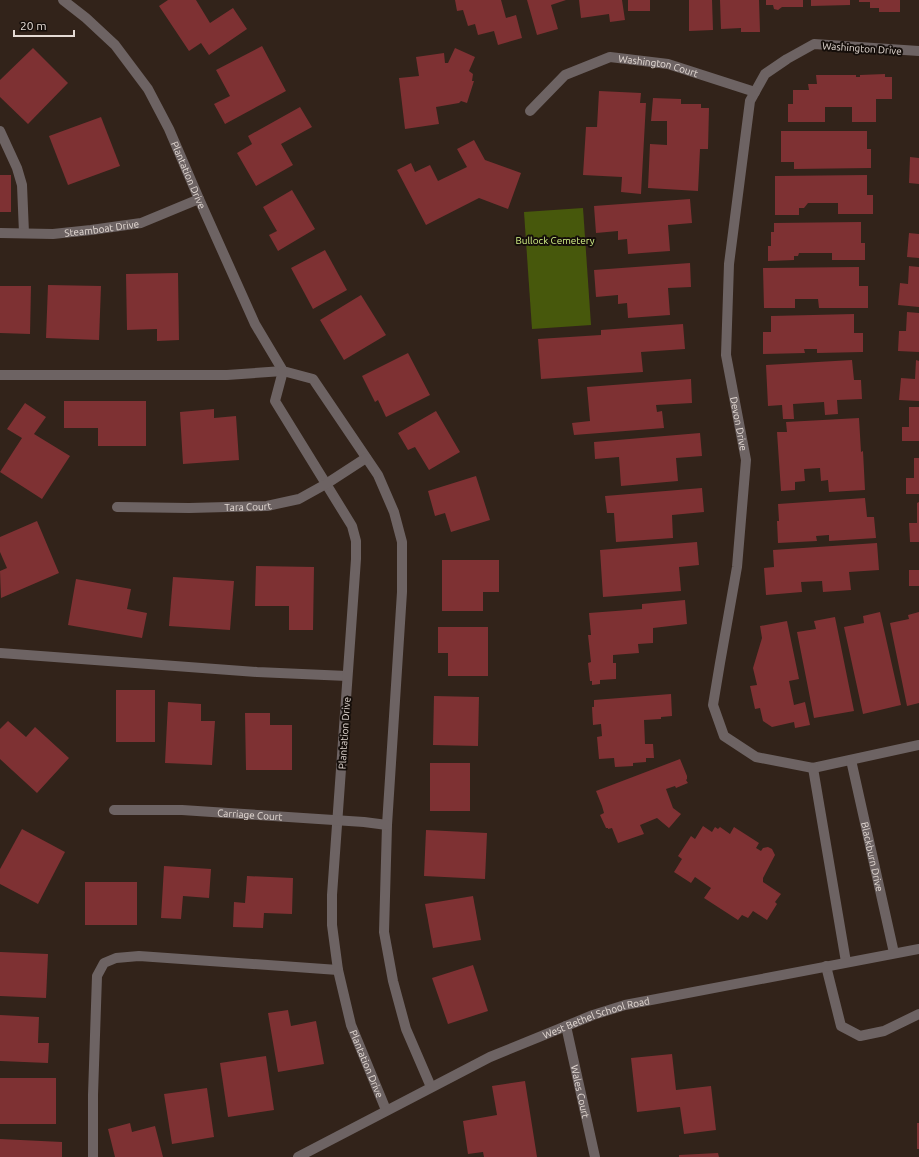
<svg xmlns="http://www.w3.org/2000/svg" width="919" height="1157" viewBox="0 0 919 1157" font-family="Ubuntu,sans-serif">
<rect width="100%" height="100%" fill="#32231a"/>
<!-- green -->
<path fill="#47580c" d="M583 208 591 325 532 329 524 212Z"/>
<!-- building -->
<g fill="#7e3133">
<path d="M168 0H196L210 23 233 8 247 29 209 55 201 43 189 51 159 6Z"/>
<path d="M455 0H501L506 18 516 15 522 38 498 45 494 31 478 35 475 24 468 26 463 10 457 11Z"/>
<path d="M527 0H566L551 5 558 29 537 35Z"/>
<path d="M579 0H622L625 20 610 22 609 14 581 18Z"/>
<rect x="628" y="0" width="22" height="11"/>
<path d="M689 0H712L713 30 689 31Z"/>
<path d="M720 0H759L760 32H741V28L721 29Z"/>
<path d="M766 0H803V7H782L778 10 774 9 773 5H766Z"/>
<path d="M811 0H850V5L811 6Z"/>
<path d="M859 0H900V12H879V8H870V2H859Z"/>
<path d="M262 46 286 91 225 124 214 104 230 96 216 70Z"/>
<path d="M33 48 68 83 28 124 0 97V80Z"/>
<path d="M455 48 475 57 469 71 473 74 472 81H474L467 103 461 101 459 103 436 107 439 124 405 129 399 78 419 76 416 57 444 53 445 63H448Z"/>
<path d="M885 74V77H892V99H876V122H852V107H825V122H788V104H793V90H809L808 84H817L816 75H856V77H860V75Z"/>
<path d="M599 91 641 93 640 103H646L641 194 621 192 622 177 583 175 586 127H597Z"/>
<path d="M653 98 681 99V104H701V108H709L708 149H700L698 191 648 188 650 144 667 145V121H651Z"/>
<path d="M300 107 312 127 281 144 293 165 256 186 237 153 252 144 248 136Z"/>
<path d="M101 117 120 166 68 185 49 136Z"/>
<path d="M781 131H867V149H871V168L794 169V162H781Z"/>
<path d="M474 140 485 160 521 173 508 209 479 198 426 225 397 170 411 163 415 172 430 165 438 181 467 167 457 149Z"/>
<path d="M910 157 919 158V184L909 183Z"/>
<rect x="0" y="175" width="11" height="37"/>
<path d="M867 175V195H873V214H838V203H808L804 208H799V215H775V176Z"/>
<path d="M292 190 315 229 278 251 269 235 277 231 263 207Z"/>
<path d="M690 199 692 223 668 225 670 251 628 254 627 239 618 240V231L596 233 594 206Z"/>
<path d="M861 222V243H865V260H832V253H799L798 256H794V260L768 261V246H771V232H774V223Z"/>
<path d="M909 233 919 234V258L907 257Z"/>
<path d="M325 250 347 290 313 309 291 268Z"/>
<path d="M690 263 691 287 668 288 670 315 628 318 627 303 618 304V295L596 297 594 270Z"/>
<path d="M909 266 919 267V307L898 305 900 283 908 284Z"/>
<path d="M859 267V286H868V308H819L818 299H795V308H764L763 268Z"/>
<path d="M178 273 179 340 157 341V329L127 330 126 274Z"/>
<path d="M48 285 101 286 99 340 46 338Z"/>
<path d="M0 286H31L30 334 0 333Z"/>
<path d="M361 295 386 335 344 360 320 320Z"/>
<path d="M907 312 919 313V352L898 351 899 331H906Z"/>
<path d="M854 314V333H863V352L817 353V349H804L805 353 763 354V332H771V316Z"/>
<path d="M683 324 685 349 641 352 643 372 541 379 538 339 601 335V330Z"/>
<path d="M408 353 430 395 386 417 378 400 375 402 362 376Z"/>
<path d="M852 360 854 380H861L862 399 837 400 838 414 825 415 824 402 793 404 794 419H783L782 405 768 406 766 365Z"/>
<path d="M916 360 919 361V401L899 400 901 378 915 379Z"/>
<path d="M691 379 692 403 656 405 657 412 662 411 664 428 574 435 572 423 590 421 587 387Z"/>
<path d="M64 401H146V446H98V428H64Z"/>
<path d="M25 403 46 417 34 434 70 456 42 499 0 472 22 438 7 429Z"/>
<path d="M909 407H919V441H902V427H909Z"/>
<path d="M214 409V418L236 416 239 460 183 464 180 412Z"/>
<path d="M436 411 460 452 429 470 415 447 408 450 398 433Z"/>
<path d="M859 418 861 452 863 451 865 490 829 492 828 480 821 481 820 468 804 469 805 481 795 482V490L781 491 777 432H787L786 422Z"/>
<path d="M700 433 702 456 676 458 678 481 621 486 619 457 595 459 594 442Z"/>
<path d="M914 458H919V494H906V478H914Z"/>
<path d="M476 476 490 520 451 532 445 513 435 516 428 491Z"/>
<path d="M702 488 704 512 672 515 673 538 616 542 614 513H607L605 496Z"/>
<path d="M865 498 867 517H874L876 538 829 541V535L816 536 817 541 778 543 777 521H779L778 504Z"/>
<path d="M919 502V542H910L909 523H917V503Z"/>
<path d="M37 521 59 573 1 598 0 571 7 568 0 552V537Z"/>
<path d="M697 542 699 565 679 567 681 591 603 597 600 550Z"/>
<path d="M877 543 879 570 849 572 851 590 823 592 822 581 801 582 802 592 766 595 764 568 774 567 773 550Z"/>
<path d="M442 560H499V592H483V611H442Z"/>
<path d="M256 566 314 567 313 630H289V606H255Z"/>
<rect x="909" y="570" width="10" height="16"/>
<path d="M173 577 234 581 230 630 169 626Z"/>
<path d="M76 579 131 589 127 609 147 613 142 638 68 625Z"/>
<path d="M685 600 687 624 653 628V643L638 644 639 653 613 655V663H616V679L600 680V684L592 685V681H590L588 663 591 662 588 635H591L589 613 642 609V604Z"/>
<path d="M880 612 901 705 863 714 844 627 864 623 863 616Z"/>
<path d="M919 612V703L907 706 890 623 909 619 908 615Z"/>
<path d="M835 617 854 711 814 718 797 632 816 629 814 621Z"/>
<path d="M787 621 799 679 789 681 794 705 805 702 810 725 795 728 794 722 772 727 763 721 760 708 755 709 750 686 757 685 753 668 762 638 760 626Z"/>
<path d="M438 627H488V676H448V653H438Z"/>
<rect x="116" y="690" width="39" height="52"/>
<path d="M671 694 672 716 661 717V719L644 720 645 744H653L654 758H646V762L633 763V766L615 767 614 758 599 759 597 737 602 736 601 724 593 725 592 707H594V700Z"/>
<path d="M434 696 479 697 478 746 433 745Z"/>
<path d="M168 702 201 704V721H215L212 765 165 763Z"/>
<path d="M245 713H270V725H292V770H246Z"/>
<path d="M8 721 26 737 35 727 69 758 37 793 0 759V729Z"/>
<path d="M680 759 687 776V779L686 780 688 783 676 788 675 786 666 789 673 808 681 814 669 828 657 818 640 825 644 834 618 843 612 828 608 829V828H606L600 815 604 813 602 806 596 791Z"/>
<rect x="430" y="763" width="40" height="48"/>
<path d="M703 826 712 832 715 827 718 829 720 827 730 834 734 827 759 843 756 848 761 851 763 848 768 847 772 849 775 855 763 878V882L781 894 775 902 777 904 767 920 753 911 748 918 742 915 738 920 704 898 711 888 695 877 691 883 674 872 682 859 678 856 691 836 695 839Z"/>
<path d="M22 829 65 852 38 904 0 884V869Z"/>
<path d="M426 830 487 833 485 879 424 876Z"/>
<path d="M164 866 211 869 209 898 183 896 181 919 161 918Z"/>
<path d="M247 876 293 878 292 914 264 913 263 928 233 927 234 902 245 903Z"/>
<rect x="85" y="882" width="52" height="43"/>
<path d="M473 896 481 940 433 948 425 904Z"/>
<path d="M0 952 48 954 46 998 0 996Z"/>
<path d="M473 965 488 1011 448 1024 432 978Z"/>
<path d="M288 1010 291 1026 316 1021 324 1064 278 1072 268 1013Z"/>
<path d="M0 1015 39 1017 38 1043H49L48 1063 0 1061Z"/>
<path d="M672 1054 676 1090 711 1086 716 1130 684 1134 680 1107 637 1112 631 1058Z"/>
<path d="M266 1056 274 1110 228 1117 220 1063Z"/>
<rect x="0" y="1078" width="56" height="46"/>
<path d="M525 1081 537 1157H484L483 1152 468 1154 463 1121 497 1115 492 1086Z"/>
<path d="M207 1088 214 1137 172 1144 164 1094Z"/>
<path d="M130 1123 132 1132 155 1126 163 1157H115L108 1129Z"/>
<rect x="917" y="1123" width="2" height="26"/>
<path d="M0 1139 62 1142V1157H0Z"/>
<path d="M718 1153 719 1157H679V1155Z"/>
</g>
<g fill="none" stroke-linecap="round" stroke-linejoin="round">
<!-- service -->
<g stroke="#6d6363" stroke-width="10">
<path d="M0 131 17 168 22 185 24 233"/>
<path d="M0 375H227L283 371"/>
<path d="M0 653 257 672 347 676"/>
<path d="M826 966 841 1026 860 1036 884 1031 919 1014"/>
<path d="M93 1157V1095L97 976 104 963 116 958 139 956 338 970"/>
</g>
<!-- minor -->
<g stroke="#6d6363" stroke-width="10">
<path id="s1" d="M63 0 86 18 115 45 148 89 169 129 199 199 255 324 283 371 313 379 378 475 394 512 402 542V592L387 825 384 932 393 981 406 1029 431 1087"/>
<path id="s2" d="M919 51 814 44 787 59 765 74 750 101 729 264 726 355 746 460 737 567 720 663 713 705 724 736 756 757 813 768 919 745"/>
<path id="s3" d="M530 111 565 75 610 57 668 64 755 92"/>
<path id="s4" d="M0 233 53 234 91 230 141 223 199 199"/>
<path id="s5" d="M283 371 275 401 352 526 356 541V559L332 895V925L338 970 351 1025 386 1110"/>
<path id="s6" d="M117 507 189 508 267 506 299 499 326 484 366 458"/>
<path id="s7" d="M851 760 894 953"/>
<path d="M813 768 846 962"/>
<path id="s8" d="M114 810H182L364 822 387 825"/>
<path id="s9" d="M566 1026 595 1157"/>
<path id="s10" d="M298 1157 490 1057 593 1015 625 1005 919 949"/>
</g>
</g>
<g text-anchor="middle" stroke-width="4" stroke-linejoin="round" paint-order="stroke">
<!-- street labels -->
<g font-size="10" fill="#e4dad4" stroke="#150e0a">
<text transform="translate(862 48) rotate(4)" y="4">Washington Drive</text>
<text dy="4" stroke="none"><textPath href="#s3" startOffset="148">Washington Court</textPath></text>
<text dy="4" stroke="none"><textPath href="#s1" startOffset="219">Plantation Drive</textPath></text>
<text dy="4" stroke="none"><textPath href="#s4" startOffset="102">Steamboat Drive</textPath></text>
<text dy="4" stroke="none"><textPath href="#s2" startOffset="519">Devon Drive</textPath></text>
<text dy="4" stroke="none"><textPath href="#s6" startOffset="131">Tara Court</textPath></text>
<text transform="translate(344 733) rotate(-86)" y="4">Plantation Drive</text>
<text dy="4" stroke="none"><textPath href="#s8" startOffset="136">Carriage Court</textPath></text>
<text dy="4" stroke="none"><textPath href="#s7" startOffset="99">Blackburn Drive</textPath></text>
<text dy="4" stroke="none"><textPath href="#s10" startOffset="330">West Bethel School Road</textPath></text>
<text dy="4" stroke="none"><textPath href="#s5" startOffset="722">Plantation Drive</textPath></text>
<text dy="4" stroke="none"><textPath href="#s9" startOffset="67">Wales Court</textPath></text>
</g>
<!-- park labels -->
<g font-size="10" fill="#d5f388" stroke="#150e0a">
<text x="555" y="244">Bullock Cemetery</text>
</g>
</g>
<!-- scale -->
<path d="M14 30v6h60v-6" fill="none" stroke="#e4dad4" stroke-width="2"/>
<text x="20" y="30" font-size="12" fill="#e4dad4" stroke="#150e0a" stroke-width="3" paint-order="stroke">20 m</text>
</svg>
